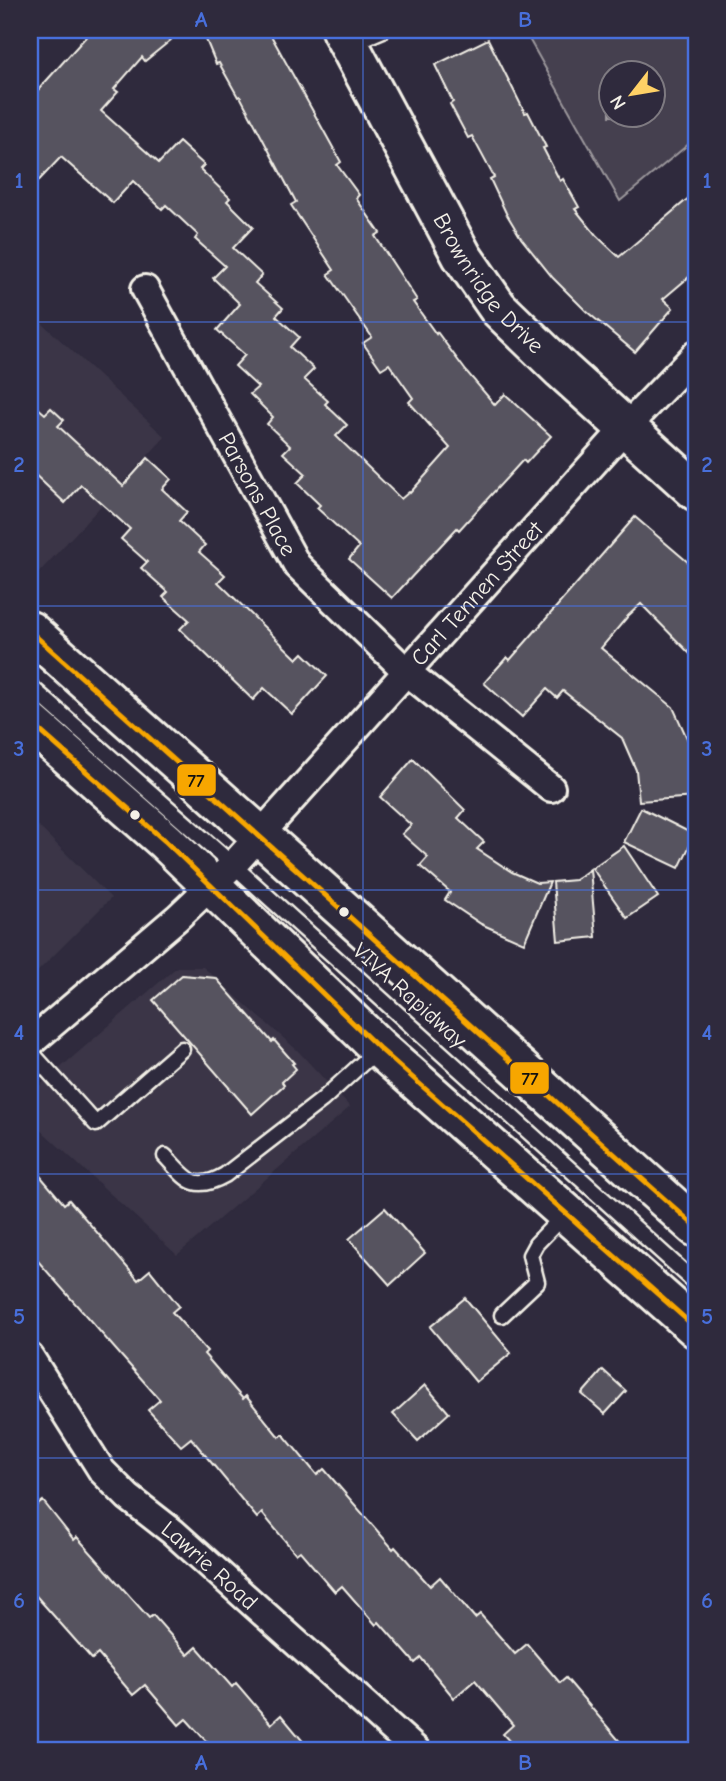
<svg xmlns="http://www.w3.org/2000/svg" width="726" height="1781" viewBox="0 0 726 1781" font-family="'Comic Neue',sans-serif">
<rect width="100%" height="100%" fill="#2f2a3d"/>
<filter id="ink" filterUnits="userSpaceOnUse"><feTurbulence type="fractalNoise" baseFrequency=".0143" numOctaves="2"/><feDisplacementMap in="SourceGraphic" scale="14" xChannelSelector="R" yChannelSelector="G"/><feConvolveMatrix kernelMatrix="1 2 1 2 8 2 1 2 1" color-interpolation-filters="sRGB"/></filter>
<g filter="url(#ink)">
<!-- built -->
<g fill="#3b3647">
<path d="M30 312 165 437 31 581 30 579Z"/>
<path d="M30 818 111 898 30 979Z"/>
<path d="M177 967H203L298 1051 350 1107 177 1255 30 1120V1094Z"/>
</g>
<!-- green -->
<path fill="#454050" stroke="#9c989c" stroke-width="2" fill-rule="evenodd" d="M524 30H696V138L620 201ZM610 74H652V116H610Z"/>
<!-- building -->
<g fill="#56525f" stroke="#f4f1e8" stroke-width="2">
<path d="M92 30H162L171 40 145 61 142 57 114 89 118 92 101 111 159 163 179 142 204 165 200 169 230 198 227 201 253 227 233 248 262 275 255 283 283 308 276 316 299 337 290 347 314 369 304 379 328 401 325 404 347 425 336 436 401 499 409 492 410 493 450 448 409 402 413 398 389 364 381 369 363 343 372 337 328 274 334 270 291 205 296 202 240 96 238 97 219 63 216 64 202 30H268L341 162 337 165 359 195 356 198 380 233 375 236 417 300 413 302 436 334 437 332 466 371 495 405 505 394 551 436 526 463 523 460 459 530 457 528 392 598 349 559 359 547 317 508 320 505 297 483 306 474 283 453 290 446 267 424 273 417 250 394 258 387 235 366 245 355 217 330 240 304 213 278 225 266 195 239 198 235 166 205 162 209 133 181 113 203 61 157 30 190V99Z"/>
<path d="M488 39 525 113 528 112 546 147 543 148 560 181 563 179 579 207 575 209 596 235 619 257 696 192V271L663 299 673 308 635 352 586 311 553 278 521 238 506 213 490 179 494 177 472 136 468 138 450 104 453 102 435 65Z"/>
<path d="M30 401 45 414 51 408 64 420 58 426 123 486 148 458 171 479 162 489 187 512 179 521 205 545 199 552 225 575 218 582 297 659 303 653 327 676 292 714 264 688 253 700 180 629 189 620 163 597 168 592 141 568 147 562 121 539 130 529 81 485 65 503 30 470Z"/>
<path d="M635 517 696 569V660L641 604 628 616 601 648 673 707 696 758V797L639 801 636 770 622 738 563 691 557 698 547 689 522 717 484 683 507 657 510 660Z"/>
<path d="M413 759 465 810 458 818 484 842 477 849 512 872 537 883 550 882 524 943 481 924 445 900 450 892 420 866 428 857 402 834 411 825 380 797Z"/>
<path d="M641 808 695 835 679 868 624 842Z"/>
<path d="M624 846 658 897 627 918 592 868Z"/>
<path d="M590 869 596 937 558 941 553 882 575 880Z"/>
<path d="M182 975 216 978 272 1042 274 1040 294 1063 292 1064 296 1069 282 1082 284 1085 252 1114 153 1000Z"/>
<path d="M30 1164 64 1204 69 1200 138 1280 150 1270 179 1306 172 1312 207 1351 204 1354 243 1399 246 1396 279 1437 283 1434 317 1475 324 1469 393 1549 395 1547 430 1586 440 1577 475 1618 480 1614 515 1654 527 1644 560 1683 566 1678 628 1751H518L503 1734 513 1725 475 1680 454 1698 421 1658 415 1663 379 1622 376 1625 342 1586 335 1592 300 1551 296 1554 262 1513 257 1518 191 1438 181 1446 148 1410 160 1400 30 1252Z"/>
<path d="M385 1208 425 1253 390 1285 349 1239Z"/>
<path d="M465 1298 511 1353 476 1382 430 1327Z"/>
<path d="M603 1370 626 1391 605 1414 582 1394Z"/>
<path d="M425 1385 449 1413 418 1441 393 1414Z"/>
<path d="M43 1501 74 1540 77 1537 149 1618 153 1615 188 1655 197 1647 232 1687 236 1683 271 1724 281 1715 311 1751H215L186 1719 179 1725 145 1685 133 1695 98 1654 92 1659 30 1589V1511Z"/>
</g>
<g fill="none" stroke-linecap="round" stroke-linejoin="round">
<defs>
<g id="lane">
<path d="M350 44 383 30"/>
<path d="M30 686 233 865 696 1283"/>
<path d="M30 1051 96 1124 182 1049"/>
<path d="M165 1156C187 1179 193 1193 225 1175L322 1100 378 1049"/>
<path d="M502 1315 537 1282 530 1255 536 1244 565 1214"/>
</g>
<g id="street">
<path id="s1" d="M145 289 297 565 407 672 551 788"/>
<path id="s2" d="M30 1043 177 918 233 865 626 427 696 354"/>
<path id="s3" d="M30 1357 102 1471 128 1497 173 1532 417 1751"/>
</g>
<g id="secondary">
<path id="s4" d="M341 30 462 256 498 308 562 370 696 491"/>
<path d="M30 631 310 880 696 1227"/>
<path d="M30 722 165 841 379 1048 696 1328"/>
</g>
</defs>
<!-- lane casing -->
<use href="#lane" stroke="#f4f1e8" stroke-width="19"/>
<!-- street casing -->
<use href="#street" stroke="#f4f1e8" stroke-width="32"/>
<!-- secondary casing -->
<use href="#secondary" stroke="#f4f1e8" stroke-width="44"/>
<!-- lane -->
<use href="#lane" stroke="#2f2a3d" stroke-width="14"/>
<!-- street -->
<use href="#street" stroke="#2f2a3d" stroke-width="26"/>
<!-- secondary -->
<use href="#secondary" stroke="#2f2a3d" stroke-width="38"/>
<defs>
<g id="bus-1">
<path d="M30 631 696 1227"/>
<path d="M30 722 165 841 379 1048 696 1328"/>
</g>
</defs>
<!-- bus-1 casing -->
<use href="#bus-1" stroke="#2f2a3d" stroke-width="10"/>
<!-- bus-1 -->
<use href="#bus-1" stroke="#f7a600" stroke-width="5"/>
</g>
</g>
<!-- grid -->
<path fill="none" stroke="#486fdb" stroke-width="2" stroke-opacity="0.55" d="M363 30V1751M30 322H696M30 606H696M30 890H696M30 1174H696M30 1458H696"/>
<!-- markers -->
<g fill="#f4f1e8" stroke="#2f2a3d" stroke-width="2.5">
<circle cx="135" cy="815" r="6"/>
<circle cx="344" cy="912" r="6"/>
</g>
<g text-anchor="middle" stroke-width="5" stroke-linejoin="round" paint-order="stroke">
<!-- street labels -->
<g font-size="23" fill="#f4f1e8" stroke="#2f2a3d">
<text dy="8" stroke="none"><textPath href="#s4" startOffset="294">Brownridge Drive</textPath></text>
<text dy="8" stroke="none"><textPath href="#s1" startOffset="234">Parsons Place</textPath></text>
<text dy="8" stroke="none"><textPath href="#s2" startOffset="635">Carl Tennen Street</textPath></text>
<text transform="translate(410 995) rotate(42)" y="8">VIVA Rapidway</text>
<text dy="8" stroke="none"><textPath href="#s3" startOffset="278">Lawrie Road</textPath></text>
</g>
</g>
<g stroke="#2f2a3d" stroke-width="2.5">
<rect x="176" y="763" width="41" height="34" rx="7" fill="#f7a600"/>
<rect x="509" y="1061" width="41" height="34" rx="7" fill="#f7a600"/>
</g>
<g font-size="19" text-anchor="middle" font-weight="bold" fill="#111">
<text x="196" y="787">77</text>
<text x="530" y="1085">77</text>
</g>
<!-- margin -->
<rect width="726" height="1781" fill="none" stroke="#2f2a3d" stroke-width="77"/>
<!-- north arrow -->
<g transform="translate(632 94) rotate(239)"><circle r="33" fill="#2f2a3d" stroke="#7e7a81" stroke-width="2"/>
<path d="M0-5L12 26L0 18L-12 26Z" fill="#ffd166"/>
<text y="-10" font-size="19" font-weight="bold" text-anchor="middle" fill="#f4f1e8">N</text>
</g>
<rect x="38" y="38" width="650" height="1704" fill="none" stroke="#486fdb" stroke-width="2.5"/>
<g font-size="23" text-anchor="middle" font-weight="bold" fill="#486fdb">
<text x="201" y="27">A</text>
<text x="525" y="27">B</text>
<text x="19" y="188">1</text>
<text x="707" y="188">1</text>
<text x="19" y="472">2</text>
<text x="707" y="472">2</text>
<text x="19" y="756">3</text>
<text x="707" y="756">3</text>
<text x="19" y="1040">4</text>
<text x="707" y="1040">4</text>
<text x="19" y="1324">5</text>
<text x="707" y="1324">5</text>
<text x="19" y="1608">6</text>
<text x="707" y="1608">6</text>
<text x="201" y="1770">A</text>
<text x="525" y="1770">B</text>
</g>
</svg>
